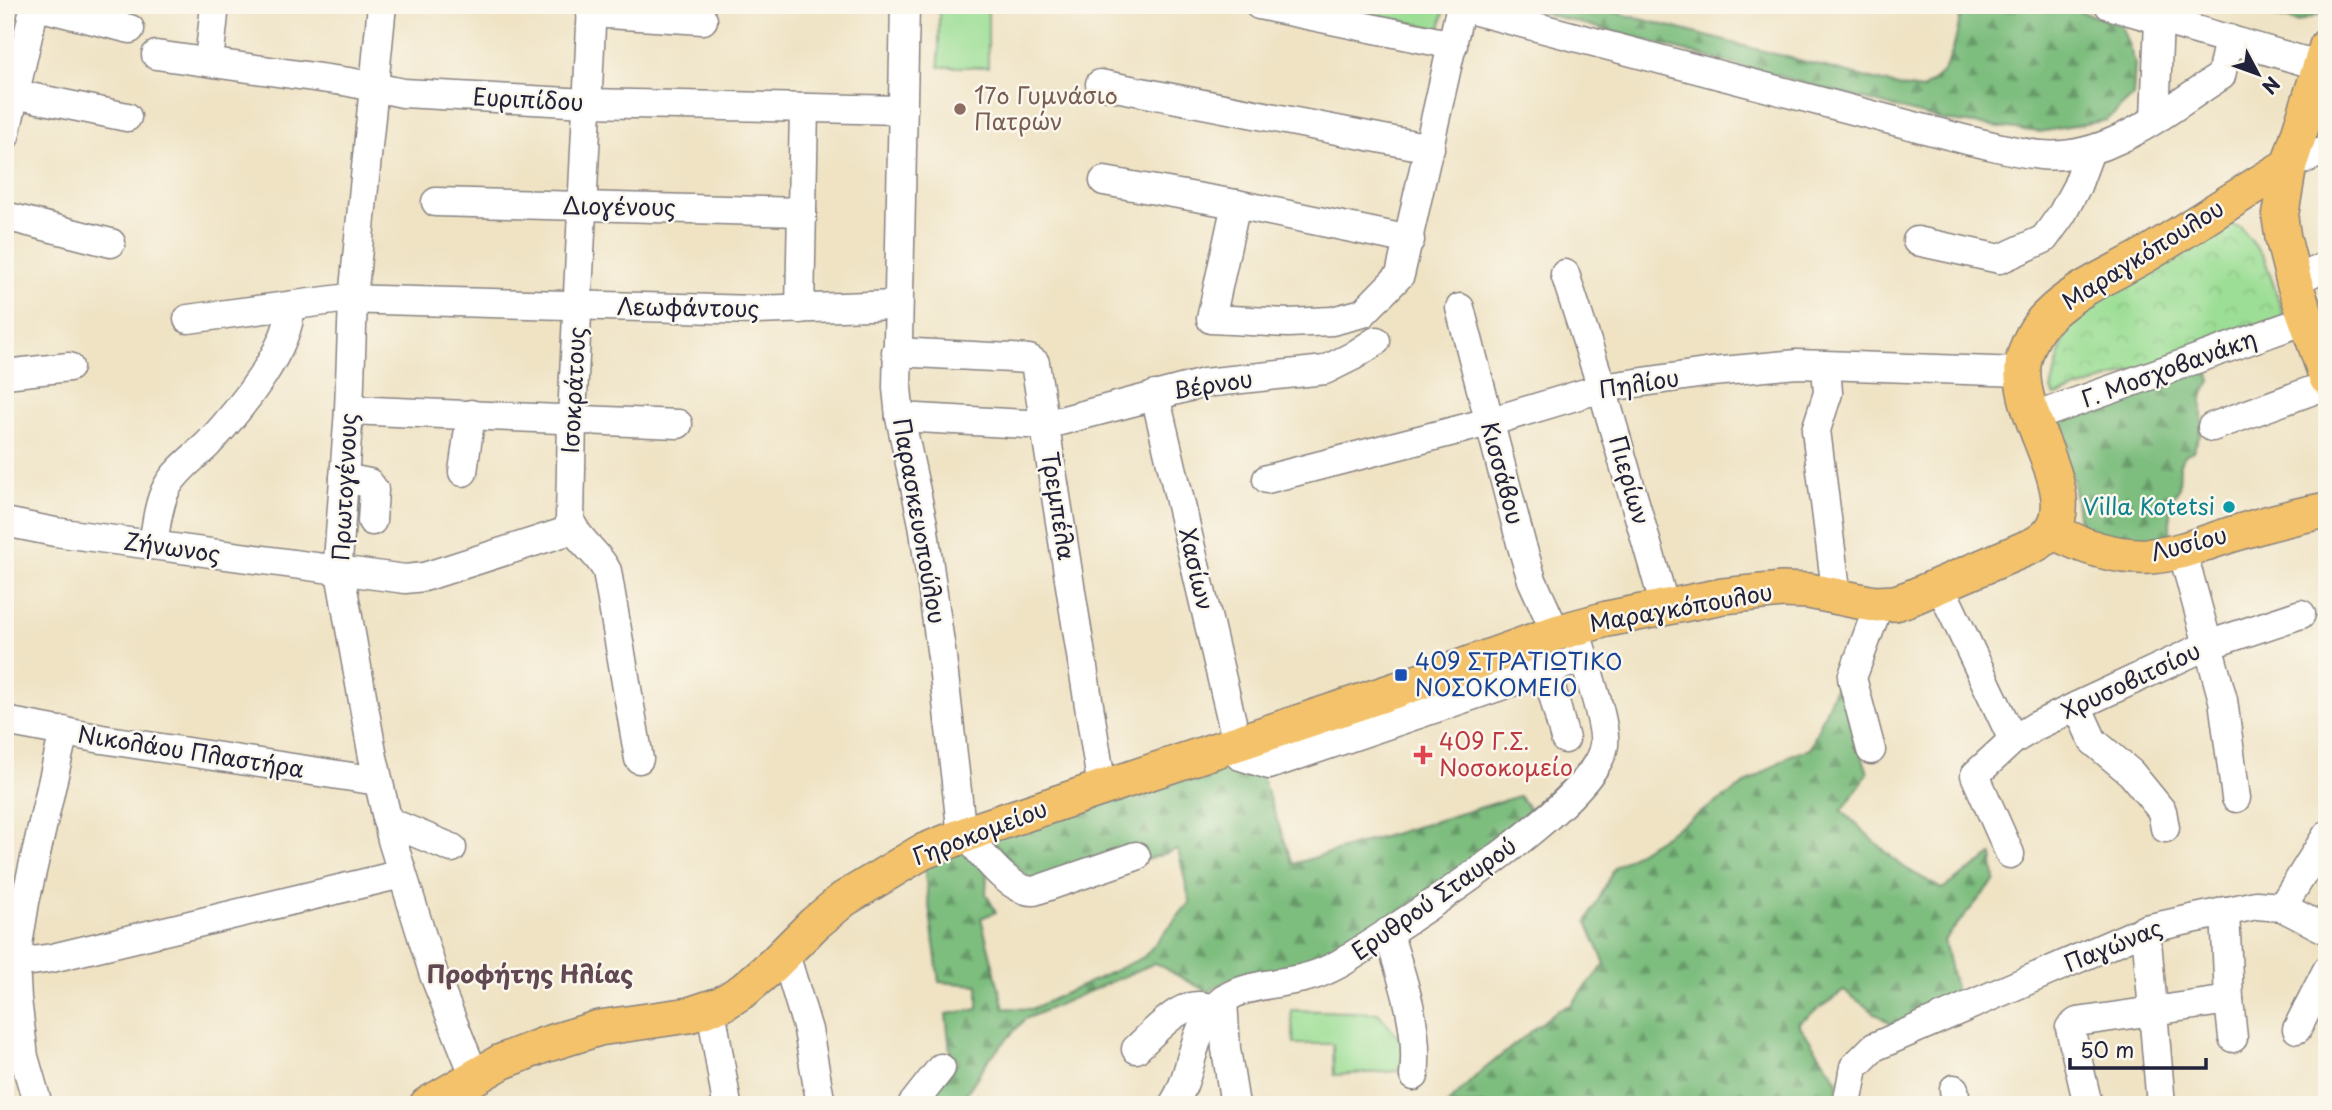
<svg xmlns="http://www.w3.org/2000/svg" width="2332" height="1110" viewBox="0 0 2332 1110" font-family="'Playpen Sans',sans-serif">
<defs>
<pattern id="forest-firs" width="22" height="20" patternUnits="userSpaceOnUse" patternTransform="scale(1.75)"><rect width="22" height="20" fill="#7dbd7e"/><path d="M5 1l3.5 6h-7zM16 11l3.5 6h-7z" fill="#669968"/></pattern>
<pattern id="park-crowns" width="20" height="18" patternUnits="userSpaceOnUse" patternTransform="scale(1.75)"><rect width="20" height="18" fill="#9cde95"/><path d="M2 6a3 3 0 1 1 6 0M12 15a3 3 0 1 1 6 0" fill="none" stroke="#86be81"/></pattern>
</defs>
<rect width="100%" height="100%" fill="#fbf7ec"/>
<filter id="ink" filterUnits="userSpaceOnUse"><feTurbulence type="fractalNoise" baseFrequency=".0143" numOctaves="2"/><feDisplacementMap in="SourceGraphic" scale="14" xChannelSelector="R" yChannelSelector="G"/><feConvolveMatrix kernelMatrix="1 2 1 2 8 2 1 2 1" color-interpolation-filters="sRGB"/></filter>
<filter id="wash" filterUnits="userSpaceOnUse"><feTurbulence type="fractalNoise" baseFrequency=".00686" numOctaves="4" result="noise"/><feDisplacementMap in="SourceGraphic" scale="28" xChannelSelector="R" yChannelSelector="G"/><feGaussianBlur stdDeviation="1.57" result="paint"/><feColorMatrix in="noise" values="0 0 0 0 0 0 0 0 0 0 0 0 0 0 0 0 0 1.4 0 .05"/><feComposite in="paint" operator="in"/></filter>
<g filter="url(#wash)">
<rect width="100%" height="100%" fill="#efe3c4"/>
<!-- green -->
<g fill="#9cde95" stroke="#5f8068" stroke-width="2">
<rect x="939" y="5" width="49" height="62"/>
<path d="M1328 5H1445L1440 29Z"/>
<path d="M1291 1010 1378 1013 1405 1044 1399 1071 1334 1075 1333 1044H1294Z"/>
</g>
<!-- forest -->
<g fill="url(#forest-firs)" stroke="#50705c" stroke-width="2">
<path d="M1513 5H1587L1902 87 1922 90C1927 85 1935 81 1940 75 1955 57 1958 28 1962 5H2060L2121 25 2135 63 2133 96 2107 120 2040 132 1942 120Z"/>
<path d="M2226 5H2326L2324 13 2297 22Z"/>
<path d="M2207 368 2211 381 2202 397V429L2193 451 2186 454 2180 463 2179 489 2170 502V545L2081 534 2072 476 2046 423Z"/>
<path d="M1837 683 1868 773 1842 811 1900 865 1942 889 1992 855 1995 880 1944 940 1958 1003 1898 1029 1844 991 1798 1023 1838 1081V1105H1447L1477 1075 1559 1009 1571 1005 1605 964 1587 922 1615 867 1791 755 1810 749Z"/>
<path d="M1221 766 1260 773 1293 864 1519 796 1534 815 1380 926 1309 966 1251 973 1228 980 1208 992 1155 963 1025 1019 988 1060 959 1105H928L937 1088 958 1062 950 1051 946 1014 978 1009V985L939 982 924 866 964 848 987 874 986 894 996 912 981 918 1004 1008 1032 1009 1144 957 1190 902 1178 849 1149 859 1034 884 989 838Z"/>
</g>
<!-- park -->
<path fill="url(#park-crowns)" stroke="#5f8068" stroke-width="2" d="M2229 224 2240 227 2264 257 2286 322 2055 396 2051 390 2068 320 2071 316Z"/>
</g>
<g filter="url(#ink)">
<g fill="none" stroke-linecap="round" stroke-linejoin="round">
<defs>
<g id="minor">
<path d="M33 5 130 29"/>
<path d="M382 5 353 299 349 410 338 561 373 757 392 840 434 975 475 1077"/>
<path d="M592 5 572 418 570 520C577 541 598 552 607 571L639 759"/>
<path d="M905 5 897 388 900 417 923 524 942 657 961 827 965 834C981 852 1009 892 1034 891L1136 856"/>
<path d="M1259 5 1453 45"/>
<path d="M2109 5 2321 66"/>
<path d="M1461 7 1967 140C1991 145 2017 153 2041 155 2109 161 2167 110 2221 76L2229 39"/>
<path d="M591 13 703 20"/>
<path d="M156 55 349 82 403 93 587 103 903 110"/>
<path d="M209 62 215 5"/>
<path d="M1100 84 1430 148"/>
<path d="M5 92 127 117"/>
<path d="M2155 118 2159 20"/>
<path d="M5 136 35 5"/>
<path d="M2289 165 2327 150"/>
<path d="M1104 181 1236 204 1410 240"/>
<path d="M436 202 802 212"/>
<path d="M1236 204 1211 319 1288 323 1332 321 1363 313 1400 275 1461 5"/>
<path d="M5 216 111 243"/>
<path d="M1917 241 2000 259 2044 239 2062 214 2077 186 2090 151"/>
<path d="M1565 274 1602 388 1665 607"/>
<path d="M2294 282 2327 265"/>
<path d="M1460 308 1521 543 1532 580 1556 633"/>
<path d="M800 309 804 108"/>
<path d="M188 319 341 299 756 310 897 305"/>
<path d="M896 352 1029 359 1035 363 1102 788"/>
<path d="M1826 366 1828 393 1816 430 1837 598"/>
<path d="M5 374 69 367"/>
<path d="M1155 395 1240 756 1269 765 1583 658"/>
<path d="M349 410 678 424"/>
<path d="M900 417 1045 425 1204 383 1325 370 1353 356 1376 341"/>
<path d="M2031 418 2306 320"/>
<path d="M2212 427 2327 385"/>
<path d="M463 472 471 414"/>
<path d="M344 478 369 483 374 490 372 521"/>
<path d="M1267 479 1489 422 1602 388 1712 372 1797 364 2021 372"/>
<path d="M5 522 55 532 405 579 424 577 574 529"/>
<path d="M153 545C156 527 158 504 167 487 176 470 195 457 208 444 236 414 292 347 290 306"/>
<path d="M2182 550 2223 700 2236 798"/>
<path d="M1940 586 2013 740"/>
<path d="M1547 672 1565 739"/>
<path d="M2077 706 2093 741 2131 773 2162 811 2165 828"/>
<path d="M5 721 102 739 378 781"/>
<path d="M1871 750 1852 678 1879 604"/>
<path d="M387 821 452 848"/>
<path d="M2010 854 1975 775 2013 740 2036 726 2077 706 2208 645 2301 614"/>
<path d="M2282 907 2327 930"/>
<path d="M2225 911 2229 1000 2233 1038"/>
<path d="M2146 929 2161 1105"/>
<path d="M1388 932C1402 978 1420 1027 1414 1076"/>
<path d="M785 954 808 1030 821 1105"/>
<path d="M5 965 52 958 402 874"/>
<path d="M1223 1000 1226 1049 1235 1105"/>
<path d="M711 1008 727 1105"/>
<path d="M2297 1029 2327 970"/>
<path d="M1136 1049C1156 1031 1184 994 1213 1010"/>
<path d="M1954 1089 1956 1105"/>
<path d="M38 1105 24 1057 17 999 15 963 25 902 64 731"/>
<path d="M912 1105 941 1068"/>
<path d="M1173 1105C1190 1079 1190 1050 1204 1023 1224 983 1266 987 1304 978 1317 975 1328 970 1339 964 1393 930 1596 804 1604 745 1607 723 1585 665 1579 641"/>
<path d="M1847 1105 1854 1067 1874 1047 2146 929 2256 905 2282 907 2327 835"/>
<path d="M2088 1105 2070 1028 2077 1022 2229 1000"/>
</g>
<g id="major">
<path d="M2327 46 2289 165 2280 218 2283 238 2294 282 2327 378"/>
<path d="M2053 531C2083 547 2117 558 2151 556 2179 554 2207 542 2233 534 2264 524 2295 516 2327 510"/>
<path d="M427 1105 501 1062 544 1045 599 1028 689 1015 722 1004 744 990 773 965 814 924 844 899 922 852 980 829 1402 688 1556 633 1607 619 1723 596 1782 590 1809 591 1874 604 1895 603 1910 598 2034 545C2103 509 2007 416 2025 355 2030 338 2040 322 2053 311 2081 286 2117 272 2149 253 2196 224 2242 193 2289 165"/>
</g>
</defs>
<!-- minor casing -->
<use href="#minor" stroke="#888280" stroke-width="31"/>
<!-- major casing -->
<use href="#major" stroke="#888280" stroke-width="38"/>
<!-- minor -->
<use href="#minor" stroke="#fff" stroke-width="28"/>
<!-- major -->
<use href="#major" stroke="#f3c26a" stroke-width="35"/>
</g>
</g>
<!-- markers -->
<circle fill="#8d6e63" stroke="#fbf7ec" stroke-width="2.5" cx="960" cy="109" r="7"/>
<circle fill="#0f9aa8" stroke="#fbf7ec" stroke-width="2.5" cx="2229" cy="507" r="7"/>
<rect fill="#1a4fb4" stroke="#fbf7ec" stroke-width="2.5" x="1394" y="668" width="14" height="14" rx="3.5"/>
<path fill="#e0444e" stroke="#fbf7ec" stroke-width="2.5" d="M1419.5 744.5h7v7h7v7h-7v7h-7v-7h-7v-7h7z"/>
<g text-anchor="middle" stroke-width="5" stroke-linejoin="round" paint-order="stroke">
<!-- education labels -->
<g font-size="23" fill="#785e54" stroke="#fbf7ec" text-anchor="start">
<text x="974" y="104">17ο Γυμνάσιο<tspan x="974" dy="26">Πατρών</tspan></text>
</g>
<!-- street labels -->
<g font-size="23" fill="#22223b" stroke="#fbf7ec">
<text transform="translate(528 100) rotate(3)" y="8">Ευριπίδου</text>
<text transform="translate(619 207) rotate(1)" y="8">Διογένους</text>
<text transform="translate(2143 255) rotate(-32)" y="8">Μαραγκόπουλου</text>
<text transform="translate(688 308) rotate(1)" y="8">Λεωφάντους</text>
<text transform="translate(2169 369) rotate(-20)" y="8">Γ. Μοσχοβανάκη</text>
<text transform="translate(1639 384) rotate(-9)" y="8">Πηλίου</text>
<text transform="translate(1213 385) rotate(-9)" y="8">Βέρνου</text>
<text transform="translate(574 390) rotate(-87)" y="8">Ισοκράτους</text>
<text transform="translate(1502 473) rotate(75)" y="8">Κισσάβου</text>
<text transform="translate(1629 480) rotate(74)" y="8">Πιερίων</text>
<text transform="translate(345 487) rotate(-87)" y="8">Πρωτογένους</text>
<text transform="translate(1058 506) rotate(81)" y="8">Τρεμπέλα</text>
<text transform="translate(919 521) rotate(80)" y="8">Παρασκευοπούλου</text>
<text transform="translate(2189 544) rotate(-14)" y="8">Λυσίου</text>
<text transform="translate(172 548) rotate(8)" y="8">Ζήνωνος</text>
<text transform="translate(1196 569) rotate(77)" y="8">Χασίων</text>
<text transform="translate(1681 608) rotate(-10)" y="8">Μαραγκόπουλου</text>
<text transform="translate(2131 681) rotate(-25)" y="8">Χρυσοβιτσίου</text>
<text transform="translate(191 752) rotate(9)" y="8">Νικολάου Πλαστήρα</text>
<text transform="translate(980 833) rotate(-21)" y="8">Γηροκομείου</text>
<text transform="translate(1434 899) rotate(-35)" y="8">Ερυθρού Σταυρού</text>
<text transform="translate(2113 946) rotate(-22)" y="8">Παγώνας</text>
</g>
<!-- culture labels -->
<g font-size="23" fill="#0d838f" stroke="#fbf7ec" text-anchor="end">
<text x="2215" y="515">Villa Kotetsi</text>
</g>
<!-- transit labels -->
<g font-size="23" fill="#164399" stroke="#fbf7ec" text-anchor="start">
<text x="1415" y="670">409 ΣΤΡΑΤΙΩΤΙΚΟ<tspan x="1415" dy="26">ΝΟΣΟΚΟΜΕΙΟ</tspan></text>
</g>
<!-- health labels -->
<g font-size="23" fill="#be3a42" stroke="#fbf7ec" text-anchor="start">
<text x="1439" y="750">409 Γ.Σ.<tspan x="1439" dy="26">Νοσοκομείο</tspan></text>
</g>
<!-- neighbourhood labels -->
<g font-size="24" font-weight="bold" fill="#624853" stroke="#fbf7ec">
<text x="530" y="983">Προφήτης Ηλίας</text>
</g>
</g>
<!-- margin -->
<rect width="2332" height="1110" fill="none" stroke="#fbf7ec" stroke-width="28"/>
<!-- north arrow -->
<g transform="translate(2258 74) rotate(131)" stroke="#fbf7ec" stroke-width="5" paint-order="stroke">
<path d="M0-5L12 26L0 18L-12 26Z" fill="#22223b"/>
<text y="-10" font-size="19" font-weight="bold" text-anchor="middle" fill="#22223b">N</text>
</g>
<!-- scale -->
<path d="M2070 1058v10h136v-10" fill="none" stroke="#22223b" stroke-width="3.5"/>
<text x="2080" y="1058" font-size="21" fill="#22223b" stroke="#fbf7ec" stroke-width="5" paint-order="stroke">50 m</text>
</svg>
